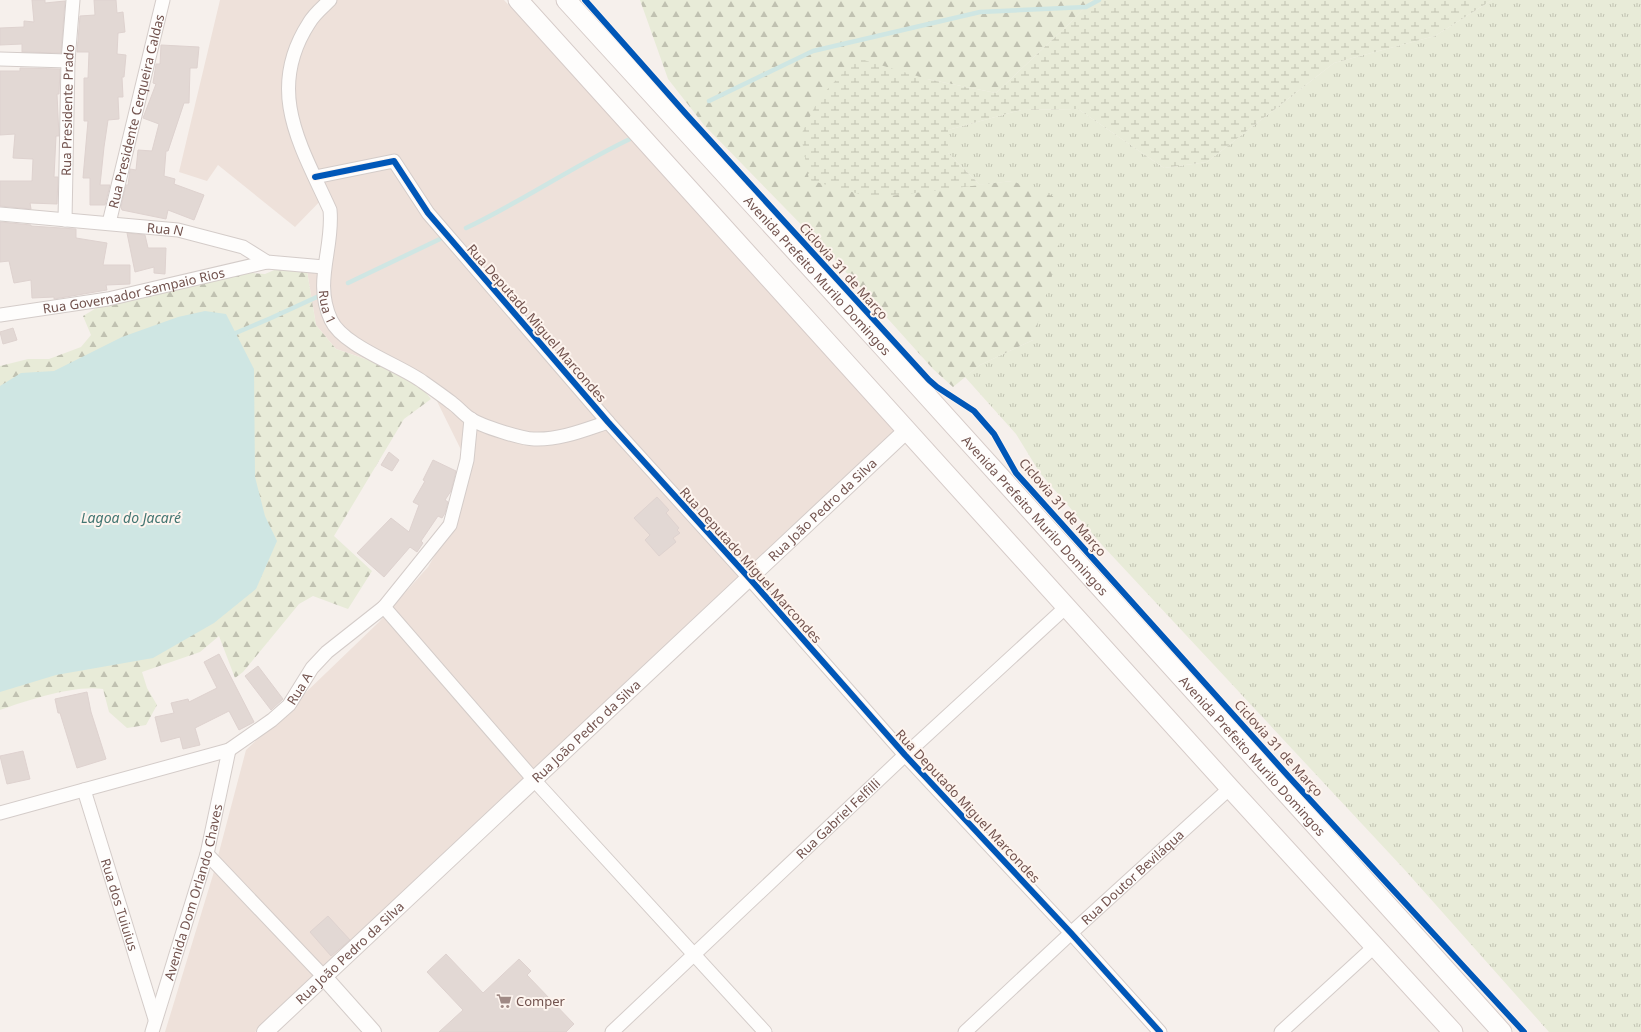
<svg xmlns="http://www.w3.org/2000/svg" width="1641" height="1032" viewBox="0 0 1641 1032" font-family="'Noto Sans',sans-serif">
<defs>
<pattern id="grass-tufts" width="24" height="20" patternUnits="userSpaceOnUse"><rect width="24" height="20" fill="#e8ebd8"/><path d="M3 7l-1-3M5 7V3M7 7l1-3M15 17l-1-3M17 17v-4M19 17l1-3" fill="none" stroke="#c0c1b1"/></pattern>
<pattern id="forest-firs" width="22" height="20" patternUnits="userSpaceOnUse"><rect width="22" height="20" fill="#e8ebd8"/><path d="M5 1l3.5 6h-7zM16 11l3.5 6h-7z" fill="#c0c1b1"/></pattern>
<pattern id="wetland-marsh" width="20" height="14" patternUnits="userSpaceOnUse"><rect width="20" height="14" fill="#e8ebd8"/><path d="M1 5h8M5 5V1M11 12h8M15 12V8" fill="none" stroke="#c0c1b1"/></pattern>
</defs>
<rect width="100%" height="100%" fill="#f6f0ec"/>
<!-- residential -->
<path fill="#eee1da" d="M220 0H504L898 431 255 1032H165L213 875 246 750 379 622 428 567 458 516 470 468 426 379 336 349 316 325 307 271 323 256 328 193 295 227 218 165 207 181 179 172Z"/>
<!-- grass -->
<path fill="url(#grass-tufts)" d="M1492 0H1641V1032H1549L1404 869 1103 546 1040 473 1016 434 965 377 980 365 1033 340 1012 181 980 185 948 153V130L1021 110 1078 109 1164 168 1207 162 1334 63 1435 36Z"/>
<!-- forest -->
<g fill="url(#forest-firs)">
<path d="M640 0H1092L1069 24 996 93 927 79 949 188 1012 181 1060 199 1059 250 1033 340 980 365 953 387 933 369 827 251 704 125 668 79Z"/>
<path d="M286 265 307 271 316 325 336 349 380 364 421 387 431 399 404 419 334 536 372 571 348 609 313 596 299 604 243 672 235 678 219 636 200 652 142 672 147 688 157 705 146 725 127 728 109 712 103 689C73 685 29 700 0 710V366L28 359H49L81 347 91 335 83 316 98 307 239 272 265 274Z"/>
</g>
<!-- wetland -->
<path fill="url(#wetland-marsh)" d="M1092 0H1492L1435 36 1334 63 1207 162 1164 168 1078 109 1021 110 948 130V153L980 185 874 198 809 180 801 135 819 98 857 58 927 79 996 93 1069 24Z"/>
<!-- water -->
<path fill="#cfe6e3" d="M205 311 226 314 254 369 255 477 265 516 277 541 256 589 214 623 153 658 56 675 0 692V386L21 373 54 371 122 337 178 317Z"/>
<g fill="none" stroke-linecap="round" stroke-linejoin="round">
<!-- stream -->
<g stroke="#cfe6e3" stroke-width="4.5">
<path d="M709 101 813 51 980 12 1086 7 1099 0"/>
<path d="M466 228C523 201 575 165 632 138"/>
<path d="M348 283 440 239"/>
<path d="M231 335 271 318 319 296"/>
</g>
</g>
<!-- building -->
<g fill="#e2d8d4" stroke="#ded2cf">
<path d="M32 0H45V3L65 1 61 53 22 52V44L0 45V28L24 27V21L34 22Z"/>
<path d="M94 0H116L117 13 123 12 125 32 118 33 117 54 126 55 124 77H122L123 97H118L119 119 108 120 104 147 100 185H110L105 205H90V178H83L88 121H84V78H88L89 52H77L80 16 95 15Z"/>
<path d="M161 45 199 47 197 68H190L189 103H184L168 151H166L164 176 175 179 174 184 204 195 194 220 168 210 166 219 122 210 121 207 126 185H128L130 169 136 170 138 150 152 151 159 124 143 118 156 84 153 83 156 64H160Z"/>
<path d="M20 68 60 69 59 94H57L59 136H56L54 177H58L57 204 30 203 31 209 0 206V181H32L33 159 13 158 15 134 0 135V71H20Z"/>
<path d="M0 222 31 225V226L76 229V238L107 243 103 265H130V284L106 285 107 290 54 299V297L32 298 31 280 14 283 9 261 0 262Z"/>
<path d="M127 233 145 235 148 248H166L165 274 154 273V267L135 272Z"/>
<path d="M13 328 17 340 3 344 0 332Z"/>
<path d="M389 452 399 460 392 471 381 465Z"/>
<path d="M433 460 456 471 451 491 445 500 448 502 445 513 442 518 438 516 421 541 423 543 417 552 410 547 384 577 357 553 391 518 409 532 419 505 413 502 425 481 423 480Z"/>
<path d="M657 497 669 510 666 513 679 528 677 530 680 533 673 538 676 542 659 556 645 540 650 535 634 518Z"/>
<path d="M219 654 254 722 239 730 229 711 195 728 200 745 183 749 180 737 161 742 155 717 174 713 171 703 188 699 189 702 217 688 204 662Z"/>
<path d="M258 666 283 699 271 710 245 676Z"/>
<path d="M87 692 91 712 106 759 77 768 60 713H58L55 699Z"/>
<path d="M23 751 30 779 7 784 0 756Z"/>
<path d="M328 916 350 940 331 956 310 932Z"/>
<path d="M446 954 483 993 519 959 531 971 527 975 574 1024 566 1032H439L463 1010 427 972Z"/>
</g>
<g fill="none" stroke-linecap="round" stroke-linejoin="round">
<defs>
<g id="minor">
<path id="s1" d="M330 0C323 7 314 14 309 23 265 91 301 146 330 210 334 248 313 282 331 320 343 346 400 365 423 382 433 389 443 396 452 403 459 408 464 415 471 419 481 426 522 439 534 439 560 440 584 430 608 422"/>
<path d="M0 59 68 61"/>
<path d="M315 177 394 161 428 213 608 422 750 579 905 755 1071 933 1160 1032"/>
<path id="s2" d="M0 214 178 230 243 247 267 262 324 267"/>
<path id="s3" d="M65 220 68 61 73 0"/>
<path id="s4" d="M109 223 163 0"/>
<path id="s5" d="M0 315 108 299 267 262"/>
<path d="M384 607 535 781 765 1032"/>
<path id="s6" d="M84 790 155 1019"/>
<path id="s7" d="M0 813 229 750 272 720 289 705 312 668 327 652 384 607 450 525 467 460 471 419"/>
<path d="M207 854 324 977"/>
<path id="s8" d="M152 1032 207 854 229 750"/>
<path id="s9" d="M612 1032 905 755 1066 607"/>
<path id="s10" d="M965 1032 1071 933 1230 788"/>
<path d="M1281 1032 1375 946"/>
</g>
<g id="tertiary">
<path d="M324 977 373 1032"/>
<path id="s11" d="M265 1032 907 430"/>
</g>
<g id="secondary">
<path d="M518 0 1230 788 1453 1032"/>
<path id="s12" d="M566 0 882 346 1502 1032"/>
</g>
</defs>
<!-- minor casing -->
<use href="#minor" stroke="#d4ccc9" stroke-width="15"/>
<!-- tertiary casing -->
<use href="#tertiary" stroke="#d4ccc9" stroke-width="18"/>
<!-- secondary casing -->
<use href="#secondary" stroke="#d6cbc8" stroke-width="21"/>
<!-- minor -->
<use href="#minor" stroke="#fefdfc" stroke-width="13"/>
<!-- tertiary -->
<use href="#tertiary" stroke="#fefdfc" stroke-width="16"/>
<!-- secondary -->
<use href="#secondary" stroke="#fefdfc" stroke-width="19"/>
<defs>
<g id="cycleway">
<path d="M585 0 686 114 929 380 937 387 974 411 994 434 1016 473 1289 777 1524 1032"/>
<path d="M315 177 394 161 428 213 608 422 750 579 905 755 1071 933 1160 1032"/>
</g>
</defs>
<!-- cycleway casing -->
<use href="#cycleway" stroke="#fdf4ee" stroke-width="8"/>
<!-- cycleway -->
<use href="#cycleway" stroke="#0057b8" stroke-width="6"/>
</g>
<!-- icons -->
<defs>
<symbol id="supermarket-bare" viewBox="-9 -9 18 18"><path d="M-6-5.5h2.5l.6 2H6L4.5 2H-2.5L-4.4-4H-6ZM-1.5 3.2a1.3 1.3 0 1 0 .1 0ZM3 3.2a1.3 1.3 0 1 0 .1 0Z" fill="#a08a85" stroke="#fdf4ee" stroke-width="2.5" paint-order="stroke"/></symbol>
</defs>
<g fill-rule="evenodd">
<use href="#supermarket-bare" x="493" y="990" width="22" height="22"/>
</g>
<g text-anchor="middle" stroke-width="4" stroke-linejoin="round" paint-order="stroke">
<!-- street labels -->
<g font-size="13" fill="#72534e" stroke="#fdf4ee">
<text dy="5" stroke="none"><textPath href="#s3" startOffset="110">Rua Presidente Prado</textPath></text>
<text dy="5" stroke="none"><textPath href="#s4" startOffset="115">Rua Presidente Cerqueira Caldas</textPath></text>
<text dy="5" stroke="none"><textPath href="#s2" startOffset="166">Rua N</textPath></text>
<text transform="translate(844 271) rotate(48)" y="5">Ciclovia 31 de Março</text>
<text dy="5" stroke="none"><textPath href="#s12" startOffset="373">Avenida Prefeito Murilo Domingos</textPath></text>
<text dy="5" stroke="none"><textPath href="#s5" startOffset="136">Rua Governador Sampaio Rios</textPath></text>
<text dy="5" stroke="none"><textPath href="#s1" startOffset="328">Rua 1</textPath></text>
<text transform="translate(537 323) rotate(49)" y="5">Rua Deputado Miguel Marcondes</text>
<text transform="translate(1063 507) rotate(49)" y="5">Ciclovia 31 de Março</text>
<text dy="5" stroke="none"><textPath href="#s11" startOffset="764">Rua João Pedro da Silva</textPath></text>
<text dy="5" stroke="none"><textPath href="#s12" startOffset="697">Avenida Prefeito Murilo Domingos</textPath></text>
<text transform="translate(751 565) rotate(48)" y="5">Rua Deputado Miguel Marcondes</text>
<text dy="5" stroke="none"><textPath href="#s7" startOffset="332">Rua A</textPath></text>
<text dy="5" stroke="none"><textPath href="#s11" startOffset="440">Rua João Pedro da Silva</textPath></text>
<text transform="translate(1279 748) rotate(48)" y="5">Ciclovia 31 de Março</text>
<text dy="5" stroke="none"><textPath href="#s12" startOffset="1021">Avenida Prefeito Murilo Domingos</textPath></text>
<text transform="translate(968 806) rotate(47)" y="5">Rua Deputado Miguel Marcondes</text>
<text dy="5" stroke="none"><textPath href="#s9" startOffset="311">Rua Gabriel Felfilli</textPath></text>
<text dy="5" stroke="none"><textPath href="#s10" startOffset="228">Rua Doutor Beviláqua</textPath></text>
<text dy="5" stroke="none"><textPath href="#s8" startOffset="146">Avenida Dom Orlando Chaves</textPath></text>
<text dy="5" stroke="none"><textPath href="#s6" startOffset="120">Rua dos Tuiuius</textPath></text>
<text dy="5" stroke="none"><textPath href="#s11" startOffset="116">Rua João Pedro da Silva</textPath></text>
</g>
<!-- poi labels -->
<g font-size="13" fill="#72534e" stroke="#fdf4ee" text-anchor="start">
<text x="516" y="1006">Comper</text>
</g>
<!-- water labels -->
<g font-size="14" font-style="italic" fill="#437672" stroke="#fdf4ee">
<text x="131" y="523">Lagoa do Jacaré</text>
</g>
</g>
</svg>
